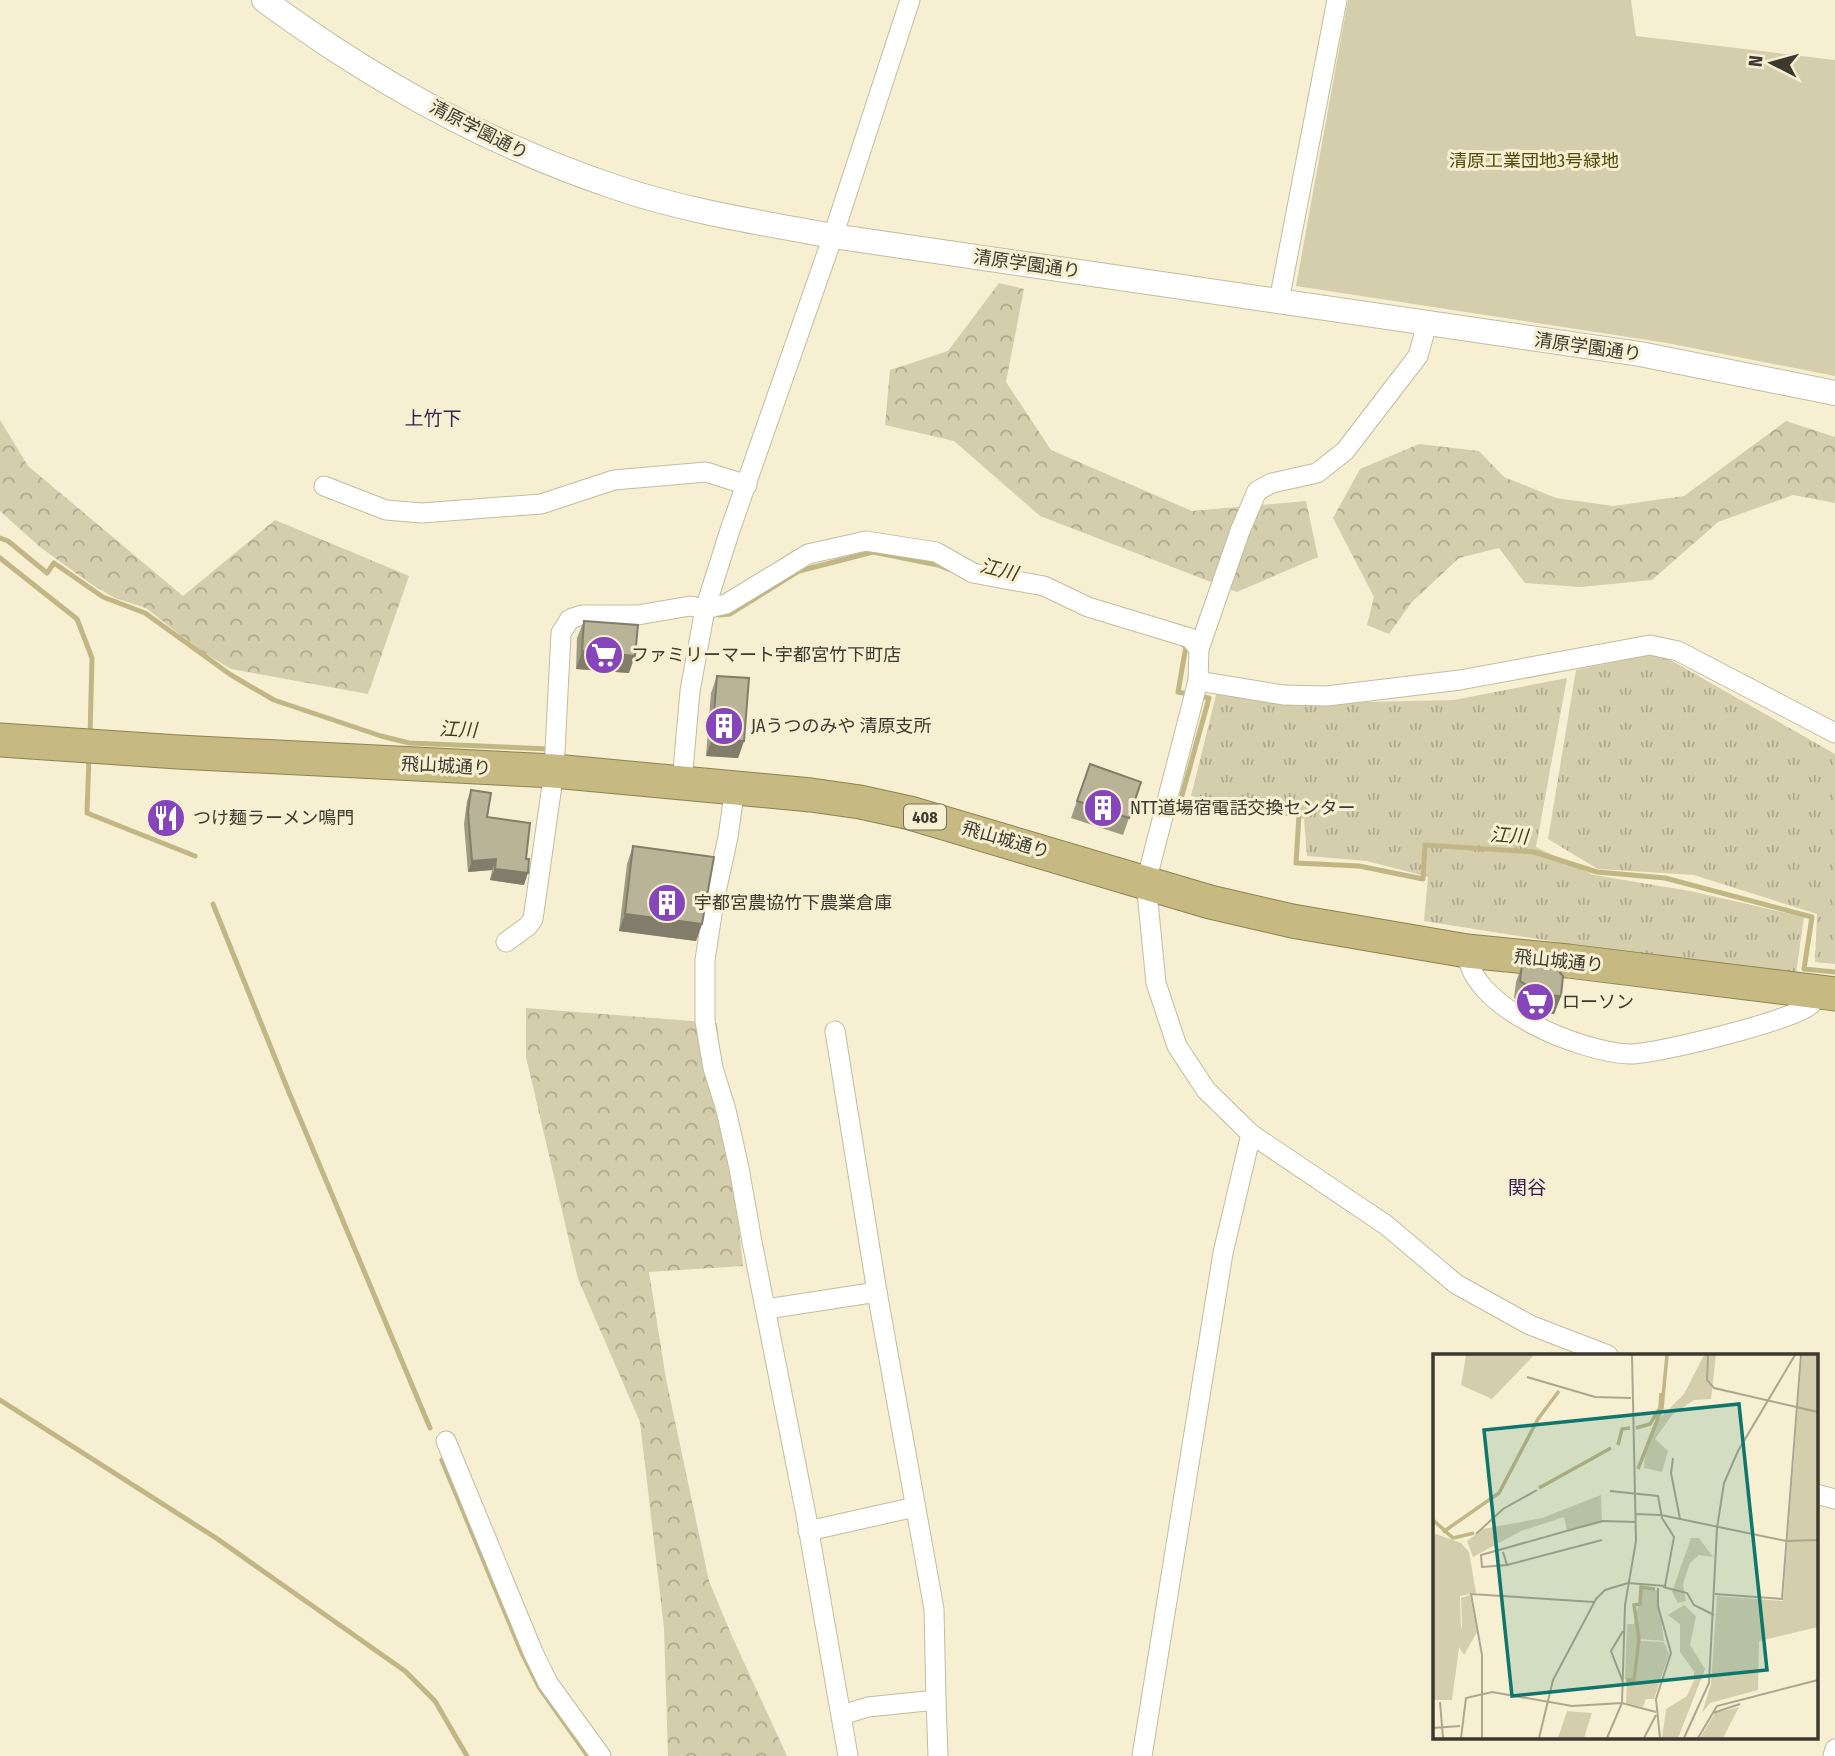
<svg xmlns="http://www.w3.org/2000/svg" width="1835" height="1756" viewBox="0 0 1835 1756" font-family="'Fira Sans Condensed','Noto Sans JP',sans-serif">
<defs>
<pattern id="grass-tufts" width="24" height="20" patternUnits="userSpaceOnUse" patternTransform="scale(1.75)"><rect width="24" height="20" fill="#d5cead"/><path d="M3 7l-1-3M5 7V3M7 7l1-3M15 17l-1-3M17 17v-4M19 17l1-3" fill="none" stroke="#aea88d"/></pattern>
<pattern id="forest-crowns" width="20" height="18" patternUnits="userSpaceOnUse" patternTransform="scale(1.75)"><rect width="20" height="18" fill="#d5cead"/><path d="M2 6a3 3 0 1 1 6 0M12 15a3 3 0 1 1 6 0" fill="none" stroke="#aea88d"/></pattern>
</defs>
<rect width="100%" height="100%" fill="#f6efd2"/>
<!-- grass -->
<g fill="url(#grass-tufts)">
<path d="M1658 653 1835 754V964L1815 962 1817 914 1694 875 1598 869 1548 839 1576 670Z"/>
<path d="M1567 678 1536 847 1594 875 1690 891 1804 917 1796 974 1677 961 1424 921 1428 877 1367 861 1307 856 1304 819 1191 796 1217 691 1323 703 1454 700Z"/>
</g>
<!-- forest -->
<g fill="url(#forest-crowns)">
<path d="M999 283 1024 289 1006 382 1051 450 1192 511 1306 501 1318 557 1237 592 1040 516 954 441 885 425 890 370 948 351Z"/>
<path d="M0 420 28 466 183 596 275 520 409 576 368 694 231 669 198 649 146 608 115 598 91 584 40 547 0 511Z"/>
<path d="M1786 421 1835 437V503L1793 495 1718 522 1652 580 1581 587 1525 583 1499 548 1459 558 1411 603 1389 634 1367 625 1374 597 1333 518 1360 469 1419 444 1479 451 1504 477 1556 498 1613 506 1684 496Z"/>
<path d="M526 1008 717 1023 743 1266 649 1272 666 1379 709 1581 731 1634 787 1756H668L664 1628 640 1422 578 1279 526 1057Z"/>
</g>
<!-- park -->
<path fill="#d5cead" d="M1348 0H1631L1636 36 1835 60V376L1667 343 1296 286Z"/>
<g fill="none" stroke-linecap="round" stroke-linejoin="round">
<!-- stream -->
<g stroke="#c2b784" stroke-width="5">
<path d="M0 538 8 541 47 573 54 563 103 597 145 613 231 675 274 700 381 736 409 743 550 749"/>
<path d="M0 558 77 619 92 658 90 736"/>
<path d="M719 615 730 614 799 571 873 552 938 565 948 569"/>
<path d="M1183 645 1186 646 1178 692 1209 698 1181 799 1299 815 1296 863 1359 866 1423 879 1425 845 1534 852 1597 872 1665 878 1812 917 1804 969 1835 972"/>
<path d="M89 756 87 813 195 856"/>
<path d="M213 904 288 1090 430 1428"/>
<path d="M0 1400 216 1538 405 1671 435 1701 467 1756"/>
<path d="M442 1460 522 1653 539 1687 588 1756"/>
</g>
<defs>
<g id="minor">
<path d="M1279 301 1337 0"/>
<path d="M324 486 386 510 422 513 541 504 614 480 706 472 747 485"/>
<path d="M1199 649 1240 531 1257 491 1272 483 1317 473 1345 451 1418 356 1427 324"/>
<path d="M1198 681 1283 695 1327 696 1460 680 1650 645 1678 651 1835 733"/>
<path d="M682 782 690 691 705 609 730 530 833 236 910 0"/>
<path d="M735 787 728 837 714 901 705 960V1021L713 1068 726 1110 739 1168 752 1242 806 1515 848 1756"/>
<path d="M506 942 528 926 533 919 554 771 561 633 570 619 582 615H638L690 606 705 609 726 604 808 554 866 541 936 552 973 573 1044 586 1088 607 1190 638 1199 649 1198 681 1146 882 1156 983 1177 1046 1206 1090 1251 1134 1386 1225 1456 1284 1530 1325 1608 1355"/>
<path d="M1467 951C1469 1008 1581 1052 1629 1054 1654 1055 1794 1020 1810 1005 1814 1002 1817 996 1819 992"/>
<path d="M835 1031 877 1292 934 1609 936 1700"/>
<path d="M767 1309 877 1292"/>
<path d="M446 1441 533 1652 548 1683 601 1756"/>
<path d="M1816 1494 1835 1499"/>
<path d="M808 1531 915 1507"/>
<path d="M842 1715 868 1707 936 1700 938 1756"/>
<path d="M1142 1756 1223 1253 1251 1134"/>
<path d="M1833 1756 1835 1749"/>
</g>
<path id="tertiary" d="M264 0C371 79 489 145 615 187 684 211 762 223 833 236L1640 354 1835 393"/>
<path id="trunk" d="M0 740 178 752 554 771 811 795 860 802 910 813 1210 902 1292 921 1467 951 1568 961 1835 994"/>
</defs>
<!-- minor casing -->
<use href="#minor" stroke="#c2bca0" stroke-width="21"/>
<!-- tertiary casing -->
<use href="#tertiary" stroke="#c2bca0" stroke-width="26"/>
<!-- trunk casing -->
<use href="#trunk" stroke="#8d8150" stroke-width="35"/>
<!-- minor -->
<use href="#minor" stroke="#fff" stroke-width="19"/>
<!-- tertiary -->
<use href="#tertiary" stroke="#fff" stroke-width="24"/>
<!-- trunk -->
<use href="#trunk" stroke="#c6ba82" stroke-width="33"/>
</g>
<!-- wall -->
<g fill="#9f9a82">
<path d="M584 621 629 673 576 669 577 638Z"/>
<path d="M717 676 744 741 738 758 706 756 711 693Z"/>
<path d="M1090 764 1129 818 1123 835 1071 818Z"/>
<path d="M471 790 487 817 526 859 524 885 490 880 492 870 468 872 464 824 467 801Z"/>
<path d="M633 846 702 924 696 941 619 931 627 864Z"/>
<path d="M1522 965 1561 996 1554 1014 1536 1012 1514 998 1516 982Z"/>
</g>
<!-- shaded-wall -->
<g fill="#827d6a">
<path d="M582 651 635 656 629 673 576 669Z"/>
<path d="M712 739 744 741 738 758 706 756Z"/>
<path d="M496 859 492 870 468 872 472 861Z"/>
<path d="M495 869 528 873 524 885 490 880Z"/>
<path d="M625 914 702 924 696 941 619 931Z"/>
<path d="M1542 995 1561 996 1554 1014 1536 1012Z"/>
</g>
<!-- building -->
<g fill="#b9b397" stroke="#827d6a" stroke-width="2">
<path d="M584 621 638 625 635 656 582 651Z"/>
<path d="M717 676 749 678 744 741 712 739Z"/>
<path d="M1090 764 1141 782 1129 818 1077 801Z"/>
<path d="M471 790 491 793 487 817 530 823 526 859H529L528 873 495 869 496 859 472 861 468 812Z"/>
<path d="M633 846 714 857 702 924 625 914Z"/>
<path d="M1522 965 1556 968 1563 976 1561 996 1542 995 1520 981Z"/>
</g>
<!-- icons -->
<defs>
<symbol id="supermarket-disc" viewBox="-11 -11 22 22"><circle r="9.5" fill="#8645ba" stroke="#f6efd2"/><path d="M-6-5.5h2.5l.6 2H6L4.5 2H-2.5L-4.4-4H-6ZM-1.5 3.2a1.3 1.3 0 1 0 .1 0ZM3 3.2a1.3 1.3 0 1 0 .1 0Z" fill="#fff"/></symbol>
<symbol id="building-disc" viewBox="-11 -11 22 22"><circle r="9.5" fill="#8645ba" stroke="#f6efd2"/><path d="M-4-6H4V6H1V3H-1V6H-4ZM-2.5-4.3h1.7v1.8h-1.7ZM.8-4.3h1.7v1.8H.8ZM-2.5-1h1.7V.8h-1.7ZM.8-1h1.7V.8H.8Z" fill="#fff"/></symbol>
<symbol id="restaurant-disc" viewBox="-11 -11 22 22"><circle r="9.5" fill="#8645ba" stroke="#f6efd2"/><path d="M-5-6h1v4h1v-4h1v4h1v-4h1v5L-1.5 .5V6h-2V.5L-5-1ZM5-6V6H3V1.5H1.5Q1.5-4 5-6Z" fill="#fff"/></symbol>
</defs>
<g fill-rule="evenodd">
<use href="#supermarket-disc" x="582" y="633" width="44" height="44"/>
<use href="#building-disc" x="702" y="704" width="44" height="44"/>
<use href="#building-disc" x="1081" y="786" width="44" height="44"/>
<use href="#restaurant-disc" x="144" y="796" width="44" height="44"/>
<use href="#building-disc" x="645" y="881" width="44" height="44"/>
<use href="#supermarket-disc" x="1513" y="980" width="44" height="44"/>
</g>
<g text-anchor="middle" stroke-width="6" stroke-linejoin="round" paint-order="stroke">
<!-- shield labels -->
<rect fill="#f6efd2" stroke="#74705f" stroke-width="2" x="904" y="804.5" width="42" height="25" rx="5"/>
<g font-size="16" font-weight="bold" fill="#3c392e">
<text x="925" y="823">408</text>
</g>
<!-- street labels -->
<g font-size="18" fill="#3c392e" stroke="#f6efd2">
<text transform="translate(479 130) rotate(27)" y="6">清原学園通り</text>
<text transform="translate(1027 264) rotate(8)" y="6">清原学園通り</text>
<text transform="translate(1588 347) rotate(8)" y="6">清原学園通り</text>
<text transform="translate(446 766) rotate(3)" y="6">飛山城通り</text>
<text transform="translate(1006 840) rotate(16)" y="6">飛山城通り</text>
<text transform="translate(1559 961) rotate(6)" y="6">飛山城通り</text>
</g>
<!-- park labels -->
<g font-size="18" fill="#564909" stroke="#f6efd2">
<text x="1534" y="167">清原工業団地3号緑地</text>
</g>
<!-- poi labels -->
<g font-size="18" fill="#3c392e" stroke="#f6efd2" text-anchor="start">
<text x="631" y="661">ファミリーマート宇都宮竹下町店</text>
<text x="751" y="732">JAうつのみや 清原支所</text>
<text x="1130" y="814">NTT道場宿電話交換センター</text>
<text x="193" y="824">つけ麺ラーメン鳴門</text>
<text x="694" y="909">宇都宮農協竹下農業倉庫</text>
<text x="1562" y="1008">ローソン</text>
</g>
<!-- neighbourhood labels -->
<g font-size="19" fill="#3a1b53" stroke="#f6efd2">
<text x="433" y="425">上竹下</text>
<text x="1527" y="1194">関谷</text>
</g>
<!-- water labels -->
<g font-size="19" font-style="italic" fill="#443b12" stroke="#f6efd2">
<text transform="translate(999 569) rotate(14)" y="7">江川</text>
<text transform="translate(458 729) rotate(2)" y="7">江川</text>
<text transform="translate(1509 835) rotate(4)" y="7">江川</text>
</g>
</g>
<!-- overview -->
<g transform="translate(1433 1354)">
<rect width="385" height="385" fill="#f6efd2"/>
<path d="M209 234 224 236 231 287 207 285 203 294 208 287 231 288 236 300 221 345H213L210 353 193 349 194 327H201L204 295 200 325H192L194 270H201Z" fill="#d5cead"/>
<path d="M271 1H283L278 45 261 46 239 61 222 85 235 97 229 118 211 114 212 93 227 64 251 40ZM168 141 169 169 134 177 131 163 88 177 40 203 34 187 50 175 109 164ZM258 184H266L280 203 266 201 257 209 250 230 253 247 245 249 239 238ZM37 241 44 278 31 301 23 288 29 272 28 244ZM251 251 263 262 257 291 272 315 245 384H229L233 355 254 342 261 326V317L247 298V270L235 261ZM134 357 159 359 151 384H125Z" fill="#d5cead"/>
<path d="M33 1H101L59 45 28 31ZM369 1H385V273L326 287 325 336 277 349 269 359 278 330 284 242 350 247ZM0 179 28 189 36 198 43 239 27 242 28 279 19 346H0ZM306 353 290 384H267L282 359Z" fill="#d5cead"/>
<path fill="none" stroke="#c2b784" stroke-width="3.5" d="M203 74 217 70 227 54 228 39M185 91 189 75 197 74M205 115 229 54 234 1M106 134 178 94M0 166 20 184 41 179M10 178 66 139 105 65 126 37M193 326H201L206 285 201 251 207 250 208 233 222 235"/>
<path fill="none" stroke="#aca690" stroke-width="2" d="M275 1 274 26 281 34 385 58M94 23 162 43 198 44M240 104 238 119 247 165M203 160 228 161 353 187 385 186M43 180 70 155 104 136M70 198 74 211 49 213 48 201 169 167 203 168M74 211 169 186M230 233 254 239 261 251 281 261M225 234V252L238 299 223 345 227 384M282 240 349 245 368 1M190 328 178 297 190 277M7 348 10 384M280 359 307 350M0 374 27 372M28 384 33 344 59 338 139 352 189 349 223 358M49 384V301L38 240 161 248M106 384 120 326 163 245 172 236 195 229 232 232 241 183 229 164 225 142 177 137M174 384 189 349 192 251 203 187 199 1M211 384 223 361M251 384 276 329 284 174 291 129 305 97 362 1M265 384 284 352 385 326"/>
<path fill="#0f766e" fill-opacity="0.15" stroke="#0f766e" stroke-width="3.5" d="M306 50 334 316 79 342 51 76Z"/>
<rect width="385" height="385" fill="none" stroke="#3c392e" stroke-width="3.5"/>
</g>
<!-- north arrow -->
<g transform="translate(1772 63) rotate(276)" stroke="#f6efd2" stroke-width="5" paint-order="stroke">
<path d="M0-5L12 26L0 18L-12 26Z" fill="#3c392e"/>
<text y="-10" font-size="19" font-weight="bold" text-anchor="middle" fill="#3c392e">N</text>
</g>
</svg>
